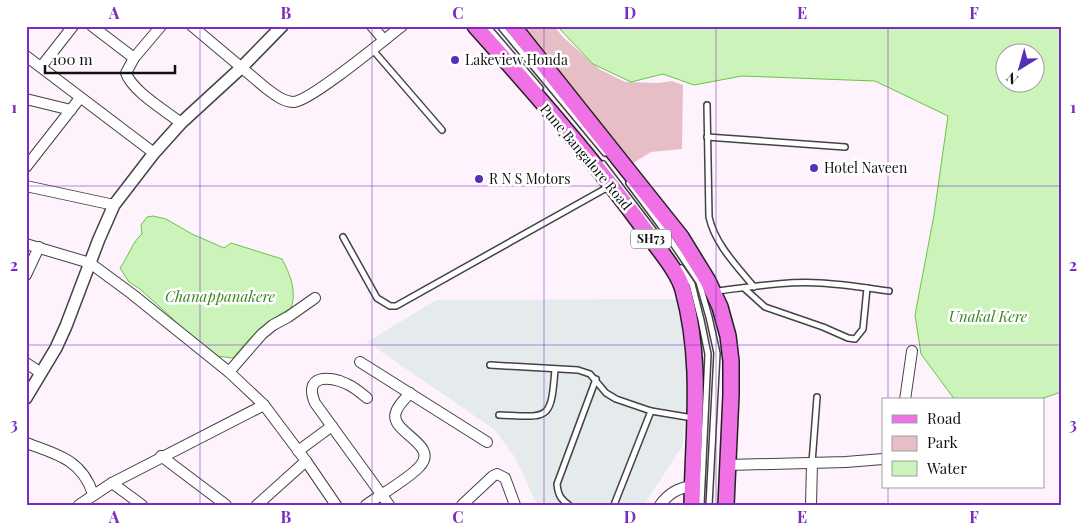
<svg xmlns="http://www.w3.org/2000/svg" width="1087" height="531" viewBox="0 0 1087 531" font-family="'Playfair Display',serif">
<rect width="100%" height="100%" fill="#fef3fd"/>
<!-- industrial -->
<path fill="#e5ebed" d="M678 299 690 348 683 445 644 505H537L516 459 495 430 367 342 436 300Z"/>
<!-- green -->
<path fill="#e7bec5" d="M519 26H554L563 37 599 69 625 82 659 83 672 81 683 85 682 149 651 152 633 163Z"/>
<!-- water -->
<g fill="#cbf3ba" stroke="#68c546" fill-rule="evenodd">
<path d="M557 26H1061V392L1038 400H955L921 354 915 315 934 215 948 116 875 81 742 76 694 85 663 74 631 82 593 64ZM1004 52H1034V82H1004Z"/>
<path d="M153 216 166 219 192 234 224 248 231 243 282 259C290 274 297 291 291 308 265 322 251 335 233 358L216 356 183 331 172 318 140 289 129 282 120 268C128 257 133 241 142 234L141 225 147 217Z"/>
</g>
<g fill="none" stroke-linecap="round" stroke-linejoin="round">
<defs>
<g id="service">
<path d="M487 26 540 88"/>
<path d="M500 26 605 153"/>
<path d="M372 49 442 130"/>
<path d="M707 105 709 217C715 244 736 265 754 287"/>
<path d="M707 137 845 147"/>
<path d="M603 164 663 243"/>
<path d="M629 183 661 226 699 282 709 317 717 353 709 505"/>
<path d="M343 237 377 298 390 306H396L610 186"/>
<path d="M681 268 692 284 701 320 708 354 701 505"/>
<path d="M744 288 765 307 823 327 848 338 855 339 863 329 867 288"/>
<path d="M716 291C750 287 786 281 820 283 843 284 866 288 889 291"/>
<path d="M490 365 578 370 590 374 606 393 616 399 651 411 693 418"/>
<path d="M499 415C549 417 551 422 555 369"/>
<path d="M812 463 817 397"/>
<path d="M569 505C560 499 558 494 557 484L596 379"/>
<path d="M614 505 651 411"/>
</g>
<g id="minor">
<path d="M92 26 134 58"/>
<path d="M161 26 134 58 126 73C132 91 166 111 181 123"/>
<path d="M192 26 267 89C275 95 284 102 294 102 312 100 384 40 402 26"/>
<path d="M372 26 384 40"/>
<path d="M26 56 154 153"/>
<path d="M41 67 73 26"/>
<path d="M26 99 71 110"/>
<path d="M26 167 80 98"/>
<path d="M26 186 114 205"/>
<path d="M26 244 90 263 132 294 229 372 264 405 306 461 336 505"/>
<path d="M26 275 39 247"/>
<path d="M360 362 487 442"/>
<path d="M26 363 41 373"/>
<path d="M229 372 262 334 273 325 288 317 315 298"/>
<path d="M367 398C361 393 354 387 347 384 329 375 303 375 315 403L389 505"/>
<path d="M905 400 912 351"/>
<path d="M26 443C57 454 82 460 93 494"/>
<path d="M298 451 332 426"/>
<path d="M161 456 226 505"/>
<path d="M728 465 846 462 883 459"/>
<path d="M112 483 142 505"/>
<path d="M79 505 112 483 264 405"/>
<path d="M257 505 306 461"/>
<path d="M366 505C380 495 410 478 420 466 440 444 388 432 396 412 398 405 405 399 410 393"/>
<path d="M462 505 493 476 497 474 505 478 515 505"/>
<path d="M660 505C669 493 678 488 692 486"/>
<path d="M811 505 812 463"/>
</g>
<path id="tertiary" d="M26 398 56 348 66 326 99 239 114 205 154 153 181 123 242 67 282 26"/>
<g id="primary">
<path d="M475 26C534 92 595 161 647 233 658 249 678 271 683 290 703 363 693 431 692 505"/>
<path d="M513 26 681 237 708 281 720 307 728 336 731 361V395L726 505"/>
</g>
</defs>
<!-- service casing -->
<use href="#service" stroke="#434343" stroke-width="8"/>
<!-- minor casing -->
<use href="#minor" stroke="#434343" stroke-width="12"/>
<!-- tertiary casing -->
<use href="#tertiary" stroke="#434343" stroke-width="14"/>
<!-- primary casing -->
<use href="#primary" stroke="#212121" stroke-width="18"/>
<!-- service -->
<use href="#service" stroke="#fff" stroke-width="5"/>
<!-- minor -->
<use href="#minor" stroke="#fff" stroke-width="10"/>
<!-- tertiary -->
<use href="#tertiary" stroke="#fff" stroke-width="11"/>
<!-- primary -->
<use href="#primary" stroke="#f071e5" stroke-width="15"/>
</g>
<!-- grid -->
<path fill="none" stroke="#7b2cbf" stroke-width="1" stroke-opacity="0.55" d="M200 26V505M372 26V505M544 26V505M716 26V505M888 26V400M26 186H1061M26 345H1061M888 487V505"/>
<!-- markers -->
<g fill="#562fb8" stroke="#fff" stroke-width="2">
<circle cx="455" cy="60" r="5"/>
<circle cx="814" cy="168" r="5"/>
<circle cx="479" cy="179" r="5"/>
</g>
<g text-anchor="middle" stroke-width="5" stroke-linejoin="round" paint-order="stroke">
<!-- shield labels -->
<rect fill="#fff" stroke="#585858" stroke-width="1" x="631" y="229.5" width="40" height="19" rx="4"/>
<g font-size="12" font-weight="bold" fill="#101010">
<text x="651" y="243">SH73</text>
</g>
<!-- poi labels -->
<g font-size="14" fill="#101010" stroke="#fff" text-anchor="start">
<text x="465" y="65">Lakeview Honda</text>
<text x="824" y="173">Hotel Naveen</text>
<text x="489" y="184">R N S Motors</text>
</g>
<!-- street labels -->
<g font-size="14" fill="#101010" stroke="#fff">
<text transform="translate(586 157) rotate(50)" y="5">Pune Bangalore Road</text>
</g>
<!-- water labels -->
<g font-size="15" font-style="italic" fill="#36861d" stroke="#fff">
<text x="220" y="302">Chanappanakere</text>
<text x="988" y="322">Unakal Kere</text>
</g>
</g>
<!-- border -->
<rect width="1087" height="531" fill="none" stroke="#ffffff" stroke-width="55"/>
<!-- legend -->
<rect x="882" y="398" width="162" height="90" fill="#ffffff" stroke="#9f9f9f"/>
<rect x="892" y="415" width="25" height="8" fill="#f071e5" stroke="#9f9f9f"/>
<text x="927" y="424" font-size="15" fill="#101010">Road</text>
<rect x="892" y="436" width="25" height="15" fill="#e7bec5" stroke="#9f9f9f"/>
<text x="927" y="448" font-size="15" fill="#101010">Park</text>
<rect x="892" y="461" width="25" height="15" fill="#cbf3ba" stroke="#9f9f9f"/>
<text x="927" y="474" font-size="15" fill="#101010">Water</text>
<!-- north arrow -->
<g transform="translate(1020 68) rotate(217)"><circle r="24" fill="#ffffff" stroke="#9f9f9f"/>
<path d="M0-4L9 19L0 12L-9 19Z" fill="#562fb8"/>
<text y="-8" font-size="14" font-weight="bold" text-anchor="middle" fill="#101010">N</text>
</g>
<!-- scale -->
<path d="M45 65v8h130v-8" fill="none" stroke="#101010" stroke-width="2.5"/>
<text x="52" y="65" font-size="15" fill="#101010" stroke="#ffffff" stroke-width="4" paint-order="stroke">100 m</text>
<rect x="28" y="28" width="1032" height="476" fill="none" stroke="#7b2cbf" stroke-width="2"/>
<g font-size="16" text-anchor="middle" font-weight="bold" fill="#7b2cbf">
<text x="114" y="19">A</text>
<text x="286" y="19">B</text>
<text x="458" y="19">C</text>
<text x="630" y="19">D</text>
<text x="802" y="19">E</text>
<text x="974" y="19">F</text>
<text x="14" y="113">1</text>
<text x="1073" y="113">1</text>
<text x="14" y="271">2</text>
<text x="1073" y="271">2</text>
<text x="14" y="430">3</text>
<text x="1073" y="430">3</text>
<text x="114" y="523">A</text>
<text x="286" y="523">B</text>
<text x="458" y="523">C</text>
<text x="630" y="523">D</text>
<text x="802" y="523">E</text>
<text x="974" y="523">F</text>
</g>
</svg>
